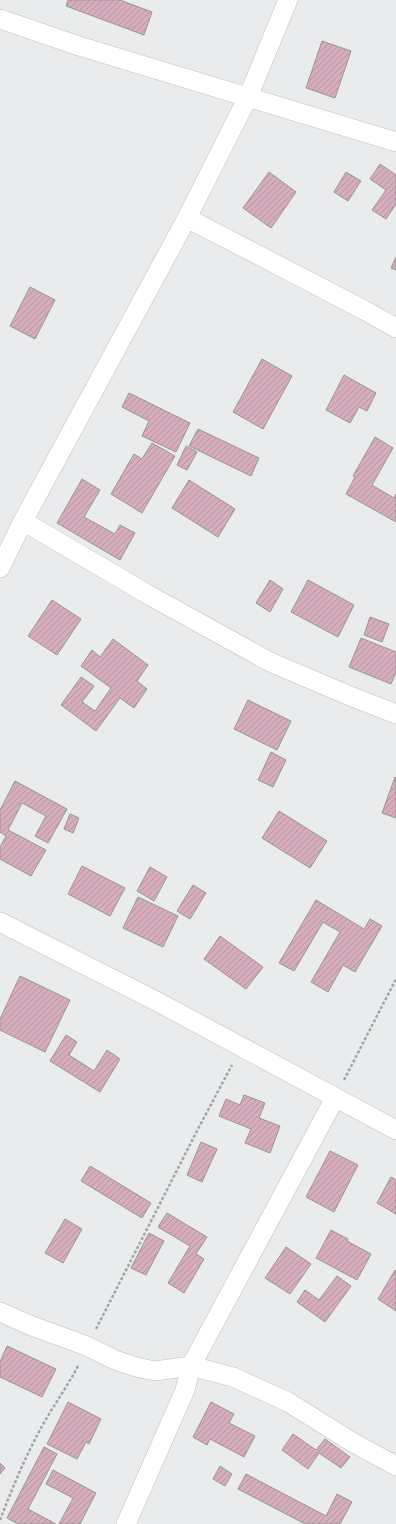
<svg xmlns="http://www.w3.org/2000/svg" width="396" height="1524" viewBox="0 0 396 1524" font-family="Barlow,sans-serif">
<defs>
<pattern id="building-hatch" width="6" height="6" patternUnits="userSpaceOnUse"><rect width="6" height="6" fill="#d6adbc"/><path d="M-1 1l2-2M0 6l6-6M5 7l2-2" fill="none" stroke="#b794a1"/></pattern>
</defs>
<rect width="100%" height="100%" fill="#e9ebec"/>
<!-- building -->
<g fill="url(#building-hatch)" stroke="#989697">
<path d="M68 0H120L152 12 144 35 66 6Z"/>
<path d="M322 41 351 51 335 98 306 88Z"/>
<path d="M380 164 396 175V204L386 219 372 210 386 190 370 179Z"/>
<path d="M269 172 296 192 271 228 243 208Z"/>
<path d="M346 172 361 181 348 201 334 192Z"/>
<path d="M396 257V270L391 268Z"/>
<path d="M30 287 55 300 35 339 10 326Z"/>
<path d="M262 359 292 376 263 429 233 412Z"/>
<path d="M344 375 376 393 367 411 359 407 350 423 326 410Z"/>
<path d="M129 393 190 423 176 452 142 436 149 421 122 407Z"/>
<path d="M198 429 259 458 251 476 189 446Z"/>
<path d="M375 437 393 448 372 485 394 498 396 494V522L346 494 355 477 353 476Z"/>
<path d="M152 443 175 456 142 513 111 494 134 454 142 459Z"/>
<path d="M186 446 197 452 187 470 177 465Z"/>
<path d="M82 479 100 490 84 517 115 534 120 525 135 533 120 560 57 523Z"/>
<path d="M189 480 235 509 218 537 172 508Z"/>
<path d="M270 580 283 589 270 612 256 603Z"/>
<path d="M308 580 354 605 338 637 291 612Z"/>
<path d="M52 600 81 619 57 655 28 636Z"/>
<path d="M370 617 389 624 382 642 364 635Z"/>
<path d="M361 638 396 652V672L391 684 349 667Z"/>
<path d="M113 639 148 665 137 681 147 689 134 708 120 698 96 731 61 705 81 677 94 686 82 702 95 711 111 688 81 666 92 650 100 657Z"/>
<path d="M248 700 291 721 277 750 234 729Z"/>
<path d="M271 752 286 760 273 787 258 780Z"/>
<path d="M395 777 396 778V818L382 813Z"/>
<path d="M15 781 67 809 48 843 35 836 46 816 22 803 8 830 46 850 31 876 0 859V847L6 836 0 832V810Z"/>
<path d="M279 811 327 841 310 868 262 838Z"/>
<path d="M70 814 79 818 73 833 64 829Z"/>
<path d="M82 866 125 888 110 916 68 894Z"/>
<path d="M150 867 167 877 154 901 137 891Z"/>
<path d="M193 885 206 893 190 919 177 911Z"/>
<path d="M138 897 178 916 163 947 123 928Z"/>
<path d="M316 900 364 929 370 919 382 926 355 972 343 965 328 992 311 982 340 932 323 922 294 971 279 963Z"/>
<path d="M220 936 263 967 246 989 204 959Z"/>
<path d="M20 976 70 1000 45 1052 0 1030V1019Z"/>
<path d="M66 1035 77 1042 69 1055 94 1071 107 1050 120 1059 100 1092 50 1061Z"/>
<path d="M244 1095 265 1103 259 1118 280 1126 270 1153 245 1143 251 1129 219 1116 226 1099 240 1105Z"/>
<path d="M201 1142 217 1149 202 1182 187 1175Z"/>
<path d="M330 1151 358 1165 334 1212 306 1197Z"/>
<path d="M90 1166 151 1203 142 1218 81 1181Z"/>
<path d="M391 1177 396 1180V1214L377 1203Z"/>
<path d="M167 1213 207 1237 196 1254 204 1259 184 1293 168 1283 190 1246 158 1227Z"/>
<path d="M65 1219 82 1229 63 1263 45 1253Z"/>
<path d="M331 1230 348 1239 347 1241 371 1254 357 1280 316 1258Z"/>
<path d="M149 1233 164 1241 146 1275 131 1268Z"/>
<path d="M286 1247 311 1264 290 1294 265 1278Z"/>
<path d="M395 1270 396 1271V1311L378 1299Z"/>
<path d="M337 1276 351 1286 325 1322 297 1302 305 1290 319 1300Z"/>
<path d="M7 1346 56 1369 42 1397 0 1377V1362Z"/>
<path d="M68 1402 101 1419 89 1444 86 1442 77 1459 47 1444Z"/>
<path d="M211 1402 234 1414 229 1423 255 1436 244 1457 210 1439 207 1445 193 1437Z"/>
<path d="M293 1434 316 1450 325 1439 350 1457 341 1468 319 1453 308 1469 282 1450Z"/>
<path d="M44 1447 57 1454 28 1509 56 1524H18L7 1518Z"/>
<path d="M0 1463 5 1468 0 1474Z"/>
<path d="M220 1466 232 1474 225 1486 213 1479Z"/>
<path d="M53 1470 96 1493 80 1524H59L73 1498 46 1484Z"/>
<path d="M246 1474 326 1516 337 1494 352 1502 340 1524H305L238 1489Z"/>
</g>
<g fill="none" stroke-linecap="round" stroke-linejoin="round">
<defs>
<g id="minor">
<path d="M0 19 79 46 396 142"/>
<path d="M187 218 364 310 396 328"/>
<path d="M23 521 147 594 270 662 350 696 396 714"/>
<path d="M0 568 23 521 187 218 248 97 288 0"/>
<path d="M0 922 158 1002 396 1130"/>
<path d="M0 1312 32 1326 87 1346 115 1360 136 1367 155 1371 191 1366 233 1377 288 1402 352 1442 396 1466"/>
<path d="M126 1524 185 1390 191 1366 335 1098"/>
</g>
</defs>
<!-- minor casing -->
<use href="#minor" stroke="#bdbfc1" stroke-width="20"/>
<!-- path -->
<g stroke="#a3a4a5" stroke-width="2.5" stroke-dasharray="3 2" stroke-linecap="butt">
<path d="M344 1080 396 979"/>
<path d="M96 1329 199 1127 232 1065"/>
<path d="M0 1520C12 1489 25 1457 41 1428 53 1406 68 1386 79 1364"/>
</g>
<!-- minor -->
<use href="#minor" stroke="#fff" stroke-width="19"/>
</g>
</svg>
